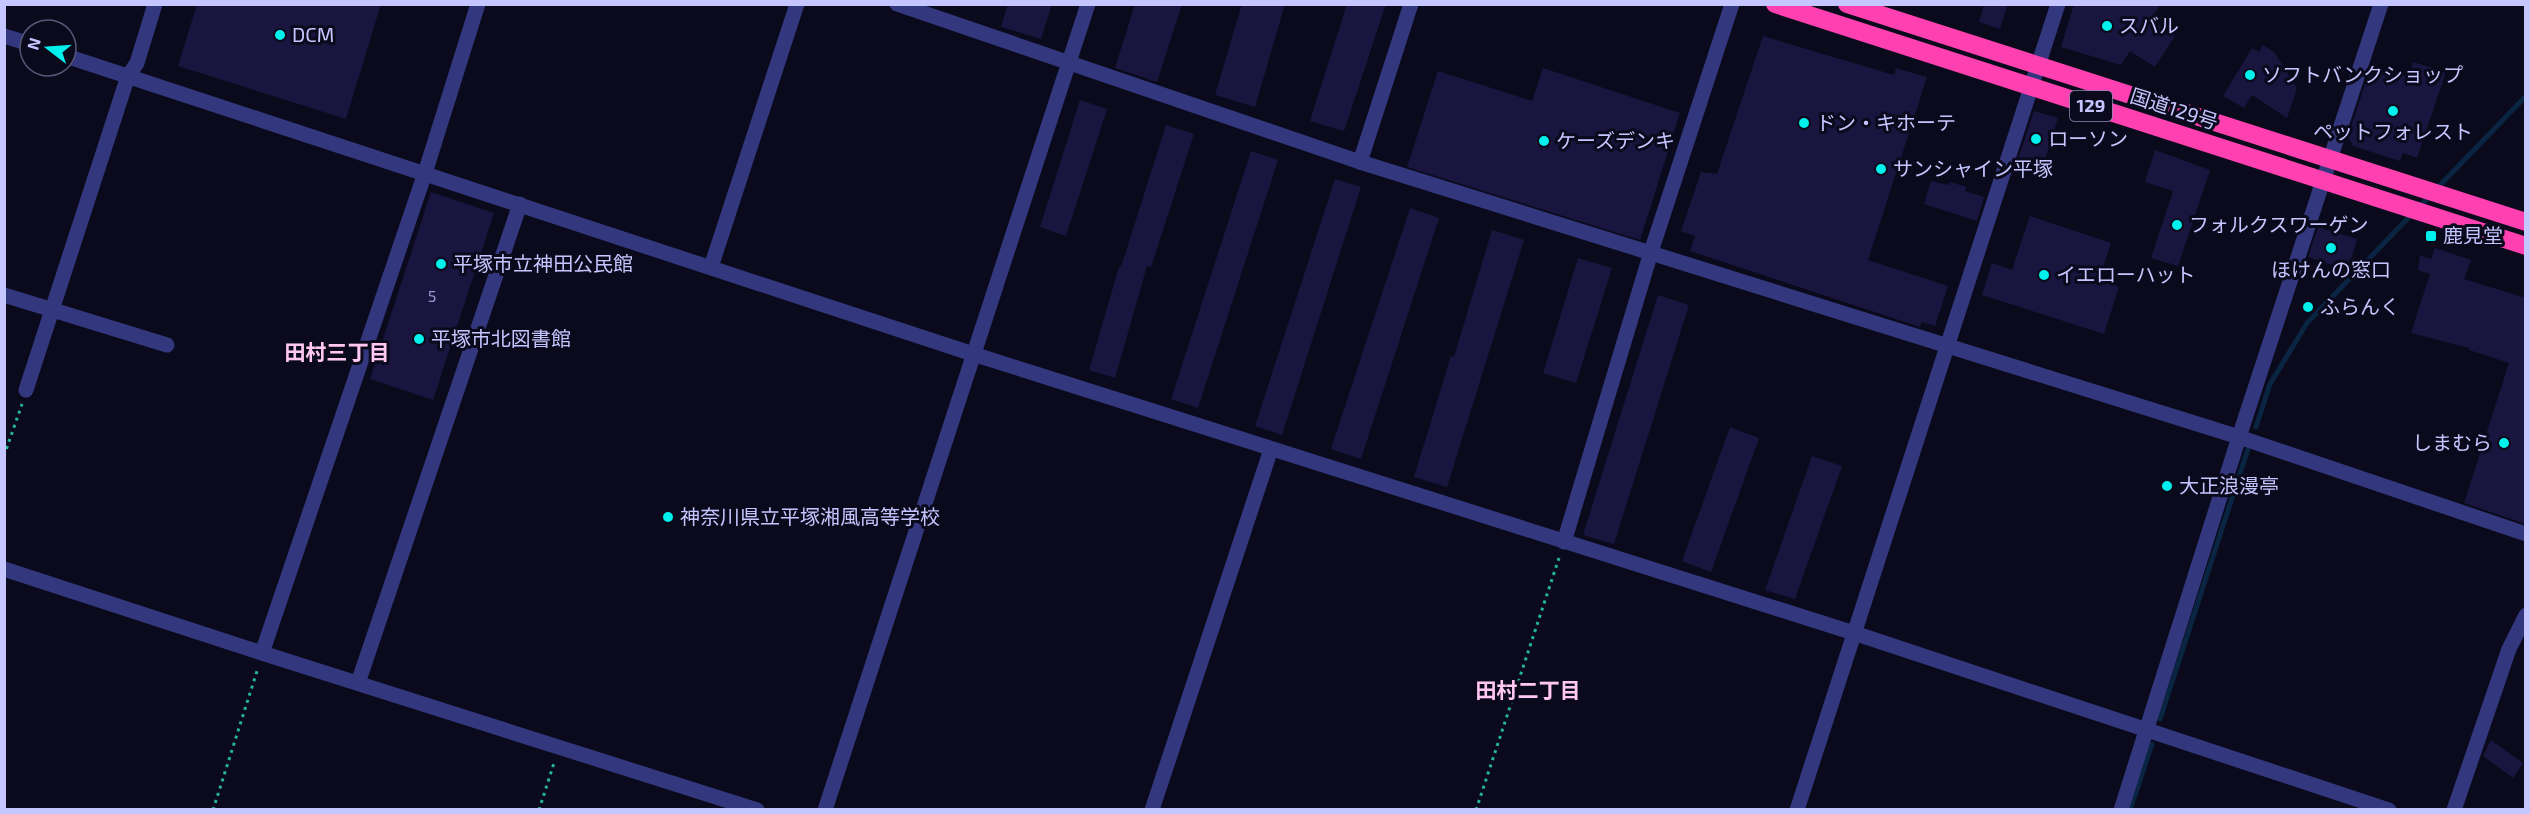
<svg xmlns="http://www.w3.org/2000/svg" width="2530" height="814" viewBox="0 0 2530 814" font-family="'Exo 2','Noto Sans JP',sans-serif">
<rect width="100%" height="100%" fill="#0b0a1c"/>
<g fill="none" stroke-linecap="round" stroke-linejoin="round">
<!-- stream -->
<g stroke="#092541" stroke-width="5">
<path d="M2419 207 2526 96"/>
<path d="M2256 427 2270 384 2307 323 2412 214"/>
<path d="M2160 719 2248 449"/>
<path d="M2130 810 2152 744"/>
</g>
</g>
<!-- building -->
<g fill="#19153e">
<path d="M197 4H381L346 119 178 66Z"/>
<path d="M1008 4H1052L1041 39 1001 27Z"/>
<path d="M1135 4H1182L1157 82 1115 68Z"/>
<path d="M1242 4H1285L1255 107 1215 95Z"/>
<path d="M1347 4H1386L1344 131 1310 121Z"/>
<path d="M1984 4H2008L2000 29 1979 22Z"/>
<path d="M2074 4H2161L2150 20 2175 36 2155 67 2130 51 2121 65 2061 47Z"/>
<path d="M1763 36 1894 75 1896 68 1927 77 1868 260 1948 286 1935 326 1922 322 1920 327 1690 251 1695 236 1681 231 1701 172 1717 174Z"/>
<path d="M2263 45 2274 52 2297 88 2287 118 2252 95 2244 108 2223 96 2252 48 2259 52Z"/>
<path d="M2413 62 2446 72 2417 158 2403 153 2400 161 2353 146 2348 136 2371 66 2409 77Z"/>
<path d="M1543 68 1680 113 1640 240 1407 167 1438 71 1532 101Z"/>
<path d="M1080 100 1107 109 1066 236 1040 227Z"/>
<path d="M2034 111 2058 118 2042 169 2017 162Z"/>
<path d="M1166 125 1194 134 1151 267 1147 266 1115 378 1089 370 1119 267H1121Z"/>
<path d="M2155 150 2210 170 2178 266 2151 258 2173 191 2145 182Z"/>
<path d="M1251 151 1278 160 1198 408 1171 399Z"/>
<path d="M1335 179 1361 187 1282 435 1255 426Z"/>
<path d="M1931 181 1948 185 1950 182 1967 187 1965 191 1984 197 1977 221 1924 204Z"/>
<path d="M431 192 494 213 433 400 370 379Z"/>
<path d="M1410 208 1439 218 1361 459 1331 449Z"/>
<path d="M2030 216 2111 243 2099 280 2119 287 2104 334 1982 295 1992 263 2012 270Z"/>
<path d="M2318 227 2357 239 2348 270 2308 257Z"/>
<path d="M1492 230 1524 240 1447 487 1414 477 1451 356 1454 357Z"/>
<path d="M2435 248 2471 260 2464 279 2526 298V524L2464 503 2509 363 2469 350V348L2411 333 2430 274 2418 270 2420 255 2431 259Z"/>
<path d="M1578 258 1612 268 1576 383 1543 373Z"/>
<path d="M1658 295 1689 305 1614 544 1583 535Z"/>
<path d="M1730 427 1759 438 1711 572 1682 561Z"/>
<path d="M1812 456 1842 466 1795 599 1765 590Z"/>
<path d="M2491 740 2523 763 2513 778 2483 756Z"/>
</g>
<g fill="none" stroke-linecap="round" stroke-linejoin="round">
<!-- path -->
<g stroke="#25b39b" stroke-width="3" stroke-dasharray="3 4.5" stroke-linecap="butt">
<path d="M4 456 22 404"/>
<path d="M213 810 258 668"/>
<path d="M539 810 554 763"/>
<path d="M1476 810 1559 558"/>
</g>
<!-- minor -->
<g stroke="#32377e" stroke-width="15">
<path d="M897 4 1360 162 2239 437 2526 534"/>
<path d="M4 36 30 44"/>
<path d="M66 56 973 354 1854 633 2389 810"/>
<path d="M1360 162 1411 4"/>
<path d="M711 267 797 4"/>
<path d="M4 295 167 345"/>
<path d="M26 390 128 76 137 63 155 4"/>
<path d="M1564 542 1651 252 1732 4"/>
<path d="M4 569 262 653 757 810"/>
<path d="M262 653 425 173 478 4"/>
<path d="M358 683 520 204"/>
<path d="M825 810 1088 4"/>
<path d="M1152 810 1271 449"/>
<path d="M1797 810 2058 4"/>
<path d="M2121 810 2239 437 2381 4"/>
<path d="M2454 810 2509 649 2526 615"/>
</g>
<!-- highway -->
<g stroke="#ff40b0" stroke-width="18">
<path d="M1775 4 2526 246"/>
<path d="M1847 4 2526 222"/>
</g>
</g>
<!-- markers -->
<g fill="#00f0ed" stroke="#0b0a1c" stroke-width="2">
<circle cx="2107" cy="26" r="6"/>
<circle cx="280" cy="35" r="6"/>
<circle cx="2250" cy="75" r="6"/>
<circle cx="2393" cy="111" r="6"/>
<circle cx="1804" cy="123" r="6"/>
<circle cx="2036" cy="139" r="6"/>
<circle cx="1544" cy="141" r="6"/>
<circle cx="1881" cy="169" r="6"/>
<circle cx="2177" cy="225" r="6"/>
<rect x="2425" y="230" width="12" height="12" rx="3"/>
<circle cx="2331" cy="248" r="6"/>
<circle cx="441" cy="264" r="6"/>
<circle cx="2044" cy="275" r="6"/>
<circle cx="2308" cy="307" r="6"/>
<circle cx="419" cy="339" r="6"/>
<circle cx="2504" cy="443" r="6"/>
<circle cx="2167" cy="486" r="6"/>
<circle cx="668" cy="517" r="6"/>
</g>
<g text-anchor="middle" stroke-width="6" stroke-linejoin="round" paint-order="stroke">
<!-- number labels -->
<g font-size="16" fill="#9a99cf">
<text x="432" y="302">5</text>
</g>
<!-- shield labels -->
<rect fill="#0b0a1c" stroke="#8d8dbb" stroke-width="1.5" x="2070" y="91" width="42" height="30" rx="4.5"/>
<g font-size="18" font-weight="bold" fill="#c5c5ff">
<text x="2091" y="112">129</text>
</g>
<!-- poi labels -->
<g font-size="20" fill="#c5c5ff" stroke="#0b0a1c" text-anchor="start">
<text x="2119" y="33">スバル</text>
<text x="292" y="42">DCM</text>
<text x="2262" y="82">ソフトバンクショップ</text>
<text x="1816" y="130">ドン・キホーテ</text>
<text x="2393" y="139" text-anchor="middle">ペットフォレスト</text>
<text x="2048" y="146">ローソン</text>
<text x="1556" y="148">ケーズデンキ</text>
<text x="1893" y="176">サンシャイン平塚</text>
<text x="2189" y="232">フォルクスワーゲン</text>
<text x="2443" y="243">鹿見堂</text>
<text x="453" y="271">平塚市立神田公民館</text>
<text x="2331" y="277" text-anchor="middle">ほけんの窓口</text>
<text x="2056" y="282">イエローハット</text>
<text x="2320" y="314">ふらんく</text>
<text x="431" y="346">平塚市北図書館</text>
<text x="2492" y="450" text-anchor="end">しまむら</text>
<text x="2179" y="493">大正浪漫亭</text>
<text x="680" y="524">神奈川県立平塚湘風高等学校</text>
</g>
<!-- street labels -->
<g font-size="20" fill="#c5c5ff" stroke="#0b0a1c">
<text transform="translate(2174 109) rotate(18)" y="7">国道129号</text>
</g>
<!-- neighbourhood labels -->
<g font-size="21" font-weight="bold" fill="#ffc7f1" stroke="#0b0a1c">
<text x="337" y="360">田村三丁目</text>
<text x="1528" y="698">田村二丁目</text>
</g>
</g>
<!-- border -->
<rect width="2530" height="814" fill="none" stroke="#c5c5ff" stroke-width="12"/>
<!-- north arrow -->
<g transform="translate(48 48) rotate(287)"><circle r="28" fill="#0b0a1c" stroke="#555577" stroke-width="1.5"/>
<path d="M0-4.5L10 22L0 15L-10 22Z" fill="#00f0ed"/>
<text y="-9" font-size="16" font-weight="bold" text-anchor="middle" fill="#c5c5ff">N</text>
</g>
</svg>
